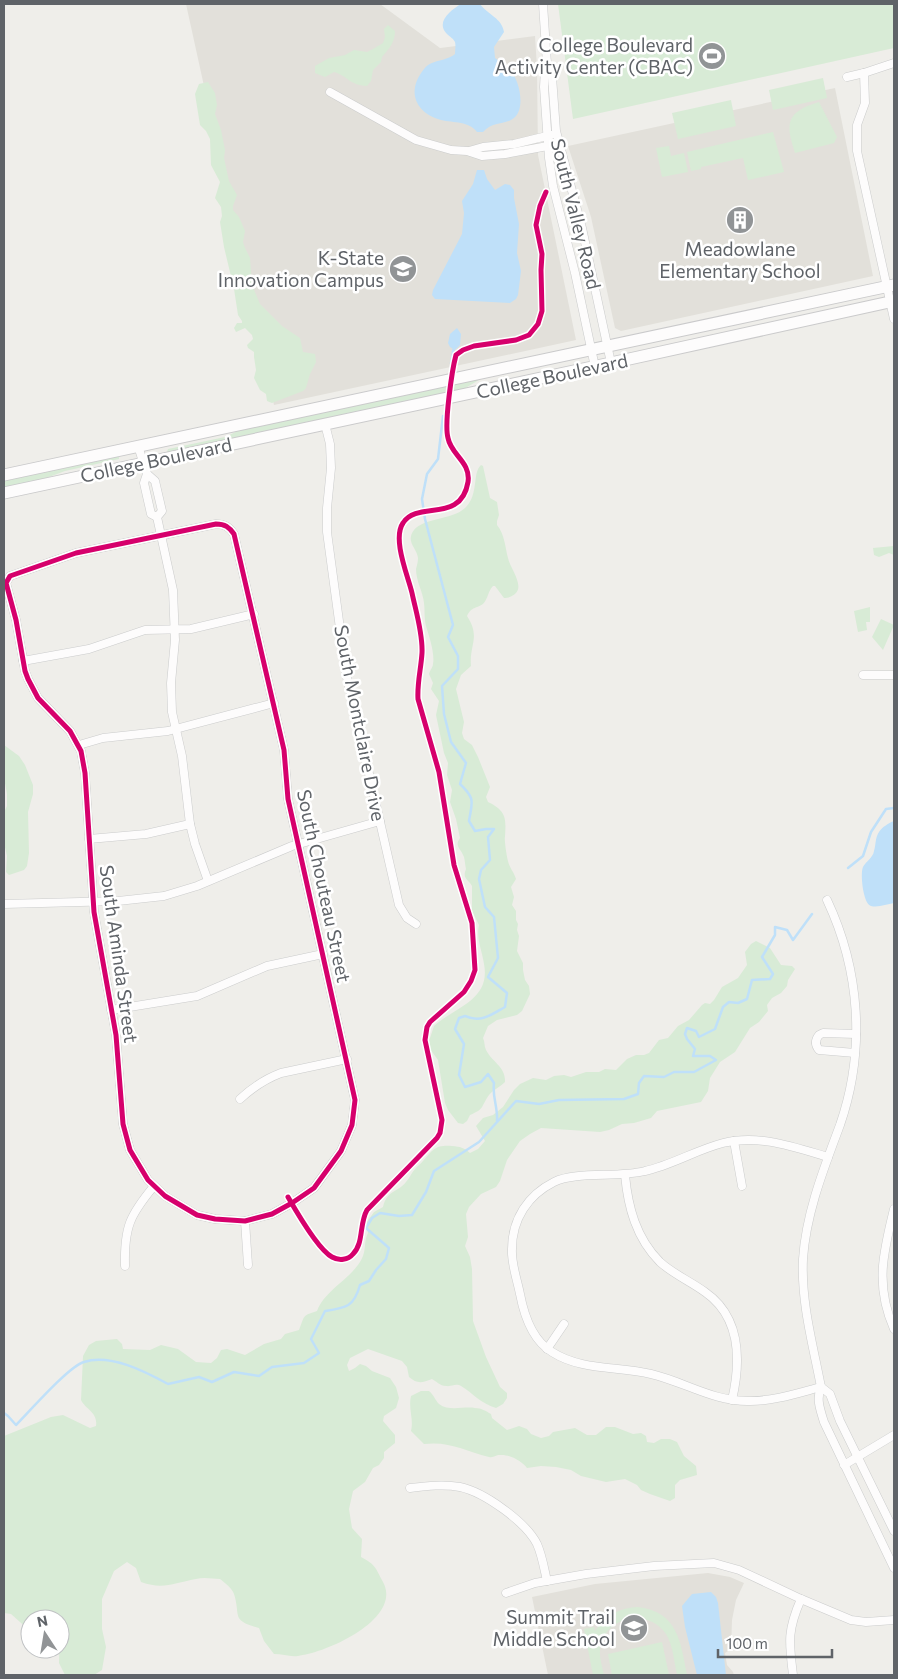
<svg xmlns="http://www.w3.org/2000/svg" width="898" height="1679" viewBox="0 0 898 1679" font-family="Commissioner,sans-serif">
<rect width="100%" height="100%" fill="#efeeea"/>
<!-- education -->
<g fill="#e2e0da">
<path d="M186 4H380L440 48 535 36 537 68 538 155 576 340 274 405Z"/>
<path d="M835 88 873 276 621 331 615 328 591 217 568 146Z"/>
<path d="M708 1573 730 1577 744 1583 736 1600 732 1620 731 1649 725 1653 727 1665 733 1672 734 1675H548L532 1597 595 1584Z"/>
</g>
<!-- green -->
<g fill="#d8ebd6">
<path d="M558 4H894V48L573 119Z"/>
<path d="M388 25 395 31C395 42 389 49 382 57L381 62 373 70 371 81 367 86C349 85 348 76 334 72L325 77 315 73V66L329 58 345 55 354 50 367 52 373 49 383 43 385 37 384 29Z"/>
<path d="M823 78 827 98 773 110 769 90Z"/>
<path d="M208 82 215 93 217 105 215 114 221 130 225 150 224 158 229 181 237 195 233 206V210L239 217 245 231 243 242 245 248 250 258 252 285 260 304 282 326 300 338 303 352 315 354 316 362 310 374 306 388 303 391 272 403 267 401 266 394 260 390 254 378 256 370 254 357V352L248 348 247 345 253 339 252 335 245 328 236 332 234 328 237 323H242V321L238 315 234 289 224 247 220 222 222 216 221 207 215 198 220 182 211 165 210 139 206 131 200 125 195 94 199 84Z"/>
<path d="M731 100 736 126 678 139 672 113Z"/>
<path d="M819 102 837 137 834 143 795 153C785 123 786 112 819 102Z"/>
<path d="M773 132 784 172 748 180 743 158 701 167V169L691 171 687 152Z"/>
<path d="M669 146 671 156 684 153 688 172 662 177 656 148Z"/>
<path d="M478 378 479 380 462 390 169 453 167 452 168 449 225 437 244 428Z"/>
<path d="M119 456V459L65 471 41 480 4 488V479Z"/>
<path d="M481 465 483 466 490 498 497 502 499 515 497 521V525C505 535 505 547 508 558 510 568 525 586 515 594 511 597 508 598 504 598L495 586H493C488 591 488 599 483 604 476 609 472 606 467 616 481 637 469 645 471 666L461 675 456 689 464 722 462 733 464 739 472 745 478 757 490 787 486 797 488 802C507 811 506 819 505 837 504 839 507 858 508 861 509 867 514 872 516 879L511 887 514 897 512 905 516 911V920L518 924 517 930 519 936 517 951 523 963V970L525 980 529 986 530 994 522 1011 517 1015 497 1020 488 1026 483 1038C485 1042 484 1046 486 1050 492 1062 506 1067 505 1082 500 1087 493 1090 489 1095 481 1106 485 1109 470 1115L467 1121 463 1124 458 1123 448 1110 445 1103 438 1060 430 1049 429 1041 434 1026C455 1007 491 1000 484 964 482 950 476 939 479 925L472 911V886C468 879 462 879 466 869 465 865 465 861 464 857 461 849 454 846 460 838L456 819 450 802 452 790 447 775 448 763 444 753 436 715 439 701 431 689 433 683 429 674C430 670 433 667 433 664 435 653 429 636 426 626 424 618 425 611 424 603 423 592 416 581 416 569 417 565 418 562 418 558 417 548 405 542 414 530 423 518 454 520 466 507 479 494 472 473 481 465Z"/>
<path d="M894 546V555L889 553 879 557 874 555 873 548Z"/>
<path d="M870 607V622H866L867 630 858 632 854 611Z"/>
<path d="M881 619 894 625 883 650 872 637Z"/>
<path d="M4 745 19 756 25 765 33 785V794L28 812 29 853 27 866 24 870 9 875 6 872 7 856 4 843V812L7 806V794L4 778Z"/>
<path d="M756 941 770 948 781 965 792 966 795 969 788 980 787 986 781 993 772 998 767 1005 768 1011 759 1022 750 1028 735 1052 720 1062 710 1078 708 1091 701 1102 657 1111 651 1118 634 1123 622 1124 609 1130 600 1132 541 1128 530 1134 520 1141 507 1160 500 1181 496 1187 481 1194 469 1207 466 1214 468 1237 465 1246 470 1257 472 1269 473 1321 486 1357 500 1387 507 1393V1398L503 1404 496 1408C480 1403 474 1394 461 1386 455 1383 452 1387 446 1386 440 1386 436 1381 432 1379 422 1383 417 1384 409 1377L407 1367 402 1361 368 1349 350 1358 347 1365 349 1371 355 1368 360 1364 366 1366 372 1371 390 1378 396 1387 399 1398 396 1408 384 1416 383 1421 395 1435V1443L384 1452V1458L379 1465 373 1468 365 1482 353 1491 349 1509 352 1528 362 1539 361 1557C376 1565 375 1567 383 1582 403 1619 326 1653 298 1656 290 1657 282 1654 274 1654L264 1641 259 1628C230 1620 241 1616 234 1594 232 1588 225 1583 220 1579 213 1579 204 1577 196 1579 174 1583 163 1590 141 1582L136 1568 127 1562 114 1571 102 1599V1629L106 1647 102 1670 94 1675H65L59 1663 60 1619H30V1631L11 1614 4 1613V1436L51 1417 63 1415 90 1428 96 1426C98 1412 86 1410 81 1400L83 1356 89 1345 96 1341 117 1339 122 1344 123 1349 150 1350 161 1345 178 1349 196 1362 211 1363 217 1358 221 1350 227 1349 245 1355 264 1344 281 1339 285 1334 299 1330C305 1316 301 1316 317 1311 326 1288 354 1278 363 1256 366 1248 364 1240 368 1233L366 1223 374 1212 383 1207C387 1190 397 1193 406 1182 410 1178 411 1173 415 1169 417 1166 421 1164 423 1161 434 1149 435 1145 452 1146 461 1147 463 1147 470 1153L478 1149 485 1141 476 1126 483 1118 493 1115 503 1107 514 1090 520 1084 533 1078 546 1080 554 1076 564 1075 571 1077 586 1072H599L605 1069 616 1070 627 1059 636 1055H644L649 1053 659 1040 668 1038 678 1026 689 1020 702 1005 705 1003 710 1004 714 1000 722 987 738 978 747 965 745 952 751 944Z"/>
<path d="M421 1391H429C434 1395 435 1400 439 1404 450 1412 463 1406 475 1408 481 1408 486 1411 491 1414L492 1418 507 1430 519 1426 527 1429 531 1434 541 1438 549 1436 553 1432 575 1428 587 1435H596L606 1427H615L633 1434 641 1433 646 1436 647 1442 654 1443 661 1439H670L677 1442 684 1456 696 1466 697 1475 680 1480 675 1485V1498L670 1501 650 1494 641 1490 637 1485 625 1479 606 1482 581 1476 571 1470 556 1467 541 1466 527 1468C522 1461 509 1454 500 1455 495 1455 494 1458 489 1457 465 1451 450 1441 424 1444L411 1431C414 1419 408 1409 411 1396Z"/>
<path d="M637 1607C678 1611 681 1643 687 1675H677C674 1662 673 1645 666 1634 649 1609 609 1615 601 1644 598 1655 602 1665 604 1675H593L584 1629 594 1627 595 1631C605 1616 619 1608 637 1607Z"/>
<path d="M662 1642 669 1675H612L608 1654Z"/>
</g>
<!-- water -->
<g fill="#bfe0f9">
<path d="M461 4H480C488 15 502 18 504 32L494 47 495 58C500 62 506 65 510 70 520 80 527 113 511 120 500 125 492 122 483 132H477C469 121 454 123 441 120 415 113 406 91 424 69 432 59 445 62 455 54 455 50 456 46 455 42 453 38 450 37 447 34 435 22 451 10 461 4Z"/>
<path d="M477 170H484L487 179 495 190 505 184 510 185 514 190V198L519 224 517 253 521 271 518 295 516 299 510 303 435 299 432 295 433 290 462 234 464 213 462 201 473 184Z"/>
<path d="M457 328 461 334 460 345 455 350 450 347 448 343 450 334Z"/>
<path d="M894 821V903C887 904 878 908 871 906 863 904 860 873 863 867 866 861 873 858 874 851 876 844 875 838 879 832 882 827 889 823 894 821Z"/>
<path d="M711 1592 716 1597 718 1603 726 1675H697L685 1627 682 1606 692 1594Z"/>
</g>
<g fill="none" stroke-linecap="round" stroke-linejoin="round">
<!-- stream -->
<g stroke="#bfe0f9" stroke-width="2.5">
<path d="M451 363 454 347"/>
<path d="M443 416 438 459 427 474 422 499 425 519 453 625 448 637 458 656V669L442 686 444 714 451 742 466 763 460 784C476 799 472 802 469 821L475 831 486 829H494L488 837 490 860 481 870 479 879 485 907 494 917 498 958 488 977 507 993 505 1007C491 1015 481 1023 465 1016L459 1018 455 1029 464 1044 459 1075 465 1087 481 1082 488 1074 494 1083C492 1097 498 1107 497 1121"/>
<path d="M848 868 863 856 871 832 886 809 894 808"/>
<path d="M4 1413 8 1416 16 1425C29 1412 69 1366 84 1362 110 1353 146 1372 168 1384L199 1377 212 1382 234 1372 259 1376 272 1367 304 1363 319 1353 311 1339 325 1311C346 1308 354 1307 360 1285L369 1281 376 1270 386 1259 389 1248 366 1228 372 1218 380 1213 399 1216 412 1215 426 1192 434 1171 479 1142 516 1101 539 1104 559 1100 624 1099 638 1094 639 1083 644 1076 664 1077 674 1072H694L716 1060 710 1056H693L695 1049 687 1039 685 1034 687 1028 696 1031 699 1037 715 1029 723 1007 729 1002 738 1003 747 999 752 980 770 979 773 974 762 957 775 935V927L787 930 793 940 812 914"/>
</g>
<defs>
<g id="minor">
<path d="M543 4 547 64 552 77 556 131 582 228 611 363"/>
<path d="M547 64 545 69 544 87 549 158 553 186 575 273 595 367"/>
<path d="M864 73 865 103 857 125V151L894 319"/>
<path d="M847 77 864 73 894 63"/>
<path d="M330 92 416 140 451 150 467 151 482 156 505 154 553 145"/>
<path d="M469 151 483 147 514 144 551 135"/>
<path d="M325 424 330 444 331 468 327 508V532L346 673 399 905 407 918 416 924"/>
<path d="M138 446 147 474 155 481 162 511 157 517 173 590 175 640 171 683 172 712 182 756 190 824 195 844 208 881"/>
<path d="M147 474 144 483 151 514 157 517"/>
<path d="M216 524C225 524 229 527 234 534L284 750 288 799 355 1100 352 1125 341 1151 314 1188 292 1203 272 1214 245 1221 215 1219 197 1215 165 1196 148 1180 130 1150 123 1124 116 1035 94 912 85 773 81 751 70 731 38 698 28 679 25 671 16 620 6 583 10 576 76 553Z"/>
<path d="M23 661 89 649 145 630 191 629 254 614"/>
<path d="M863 675H894"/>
<path d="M79 745 103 738 168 731 274 703"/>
<path d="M89 839 146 834 190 824"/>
<path d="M827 900C860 970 866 1050 840 1125 824 1168 806 1213 803 1259 801 1303 813 1345 821 1387 816 1399 820 1409 824 1422L894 1568"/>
<path d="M4 904 118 901 164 896 197 886 292 846 380 821"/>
<path d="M111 1010 197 996 267 966 323 954"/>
<path d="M855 1053 819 1050C815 1045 815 1040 819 1035L823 1033 856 1034"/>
<path d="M240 1099C253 1087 265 1079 281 1073L347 1059"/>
<path d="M734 1141 742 1186"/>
<path d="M625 1175C628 1207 636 1238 660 1262 673 1274 690 1281 705 1292 741 1317 741 1361 732 1400"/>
<path d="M894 1209C883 1253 875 1286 894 1329"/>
<path d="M245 1221 248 1265"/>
<path d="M125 1266C124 1227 130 1215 154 1186"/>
<path d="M547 1349 564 1324"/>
<path d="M821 1387C798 1393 774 1401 750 1401 714 1402 685 1382 651 1374 618 1366 582 1371 552 1352 532 1340 524 1315 520 1294 517 1279 511 1263 512 1249 512 1219 528 1195 554 1182 576 1171 618 1178 645 1171 672 1165 696 1150 723 1143 759 1134 794 1147 828 1157"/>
<path d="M821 1387 830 1394 840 1421 894 1531"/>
<path d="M844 1465 894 1435"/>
<path d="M410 1488C427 1486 444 1484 460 1487 484 1492 526 1522 537 1544 542 1555 544 1568 547 1581"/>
<path d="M506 1593 535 1583 586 1574 654 1566 714 1563 739 1570 801 1599 851 1620 866 1622 894 1620"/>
<path d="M793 1675C789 1642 787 1631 801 1599"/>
</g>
<g id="secondary">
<path d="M4 475 894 285"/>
<path d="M4 493 611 363 894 301"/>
</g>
</defs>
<!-- minor casing -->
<use href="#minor" stroke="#cbcccc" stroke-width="9"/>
<!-- secondary casing -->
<use href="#secondary" stroke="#cacacb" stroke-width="13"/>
<!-- minor -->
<use href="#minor" stroke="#fdfcfc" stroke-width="8"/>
<!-- secondary -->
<use href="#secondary" stroke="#fdfcfc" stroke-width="11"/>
<defs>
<g id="cycleway">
<path d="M216 524C225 524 229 527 234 534L284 750 288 799 355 1100 352 1125 341 1151 314 1188 292 1203 272 1214 245 1221 215 1219 197 1215 165 1196 148 1180 130 1150 123 1124 116 1035 94 912 85 773 81 751 70 731 38 698 28 679 25 671 16 620 6 583 10 576 76 553Z"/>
<path d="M288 1197C296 1211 319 1250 332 1257 339 1261 348 1260 353 1254 364 1243 359 1224 367 1210L437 1138 440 1133 442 1120 425 1040 427 1027 430 1022 464 992 471 981 475 970 472 923 454 865 439 772 418 699C417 683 421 669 422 653 423 634 416 612 412 593 408 576 392 539 403 523 418 500 461 524 468 482 471 462 451 455 448 438 444 424 452 370 456 355L463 350 474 346 516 340 529 335 538 324 542 311 541 270 542 254 536 225 540 206 546 192"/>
</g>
</defs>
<!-- cycleway casing -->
<use href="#cycleway" stroke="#fff" stroke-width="8"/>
<!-- cycleway -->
<use href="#cycleway" stroke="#d6006c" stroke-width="5"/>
</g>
<!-- icons -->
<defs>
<symbol id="stadium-disc" viewBox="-11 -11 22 22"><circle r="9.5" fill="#919496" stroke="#fff"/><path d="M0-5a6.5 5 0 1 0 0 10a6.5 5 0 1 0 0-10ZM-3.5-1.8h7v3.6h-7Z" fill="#fff"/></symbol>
<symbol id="building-disc" viewBox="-11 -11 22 22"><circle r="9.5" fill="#919496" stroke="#fff"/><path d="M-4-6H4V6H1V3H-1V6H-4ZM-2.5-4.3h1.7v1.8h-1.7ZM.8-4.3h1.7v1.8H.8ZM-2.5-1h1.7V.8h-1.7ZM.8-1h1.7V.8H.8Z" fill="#fff"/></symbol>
<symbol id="university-disc" viewBox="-11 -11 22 22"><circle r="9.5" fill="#919496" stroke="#fff"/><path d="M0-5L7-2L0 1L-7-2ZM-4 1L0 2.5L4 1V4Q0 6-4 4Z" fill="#fff"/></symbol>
<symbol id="school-disc" viewBox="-11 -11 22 22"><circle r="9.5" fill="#919496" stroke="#fff"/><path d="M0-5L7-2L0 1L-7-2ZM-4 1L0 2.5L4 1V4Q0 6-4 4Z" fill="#fff"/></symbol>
</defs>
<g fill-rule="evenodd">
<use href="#stadium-disc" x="696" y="40" width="32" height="32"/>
<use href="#building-disc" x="724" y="204" width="32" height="32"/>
<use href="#university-disc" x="387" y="253" width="32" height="32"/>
<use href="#school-disc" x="618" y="1612" width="32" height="32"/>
</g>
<g text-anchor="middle" stroke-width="5" stroke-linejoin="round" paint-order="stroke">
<!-- poi labels -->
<g font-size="19" fill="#5f6368" stroke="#fff" text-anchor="end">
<text x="693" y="52">College Boulevard<tspan x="693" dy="22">Activity Center (CBAC)</tspan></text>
<text x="740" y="256" text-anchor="middle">Meadowlane<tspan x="740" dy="22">Elementary School</tspan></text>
<text x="384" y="265">K-State<tspan x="384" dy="22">Innovation Campus</tspan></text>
<text x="615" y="1624">Summit Trail<tspan x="615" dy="22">Middle School</tspan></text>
</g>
<!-- street labels -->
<g font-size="19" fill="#5f6368" stroke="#fff">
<text transform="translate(576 214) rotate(76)" y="7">South Valley Road</text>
<text transform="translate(552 376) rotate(-12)" y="7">College Boulevard</text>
<text transform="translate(156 460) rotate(-12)" y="7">College Boulevard</text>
<text transform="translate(360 723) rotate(79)" y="7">South Montclaire Drive</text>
<text transform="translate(324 886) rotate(78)" y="7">South Chouteau Street</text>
<text transform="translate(119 954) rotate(82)" y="7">South Aminda Street</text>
</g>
</g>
<!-- border -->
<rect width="898" height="1679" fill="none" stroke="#5f6368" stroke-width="10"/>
<!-- north arrow -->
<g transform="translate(45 1634) rotate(348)"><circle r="24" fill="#ffffff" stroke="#bfc1c3"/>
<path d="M0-4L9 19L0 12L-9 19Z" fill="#919496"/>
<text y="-8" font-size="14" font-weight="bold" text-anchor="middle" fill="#5f6368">N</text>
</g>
<!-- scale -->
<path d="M718 1649v8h114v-8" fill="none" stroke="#5f6368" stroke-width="2.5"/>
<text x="726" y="1649" font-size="15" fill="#5f6368" stroke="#ffffff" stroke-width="4" paint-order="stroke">100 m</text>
</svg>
